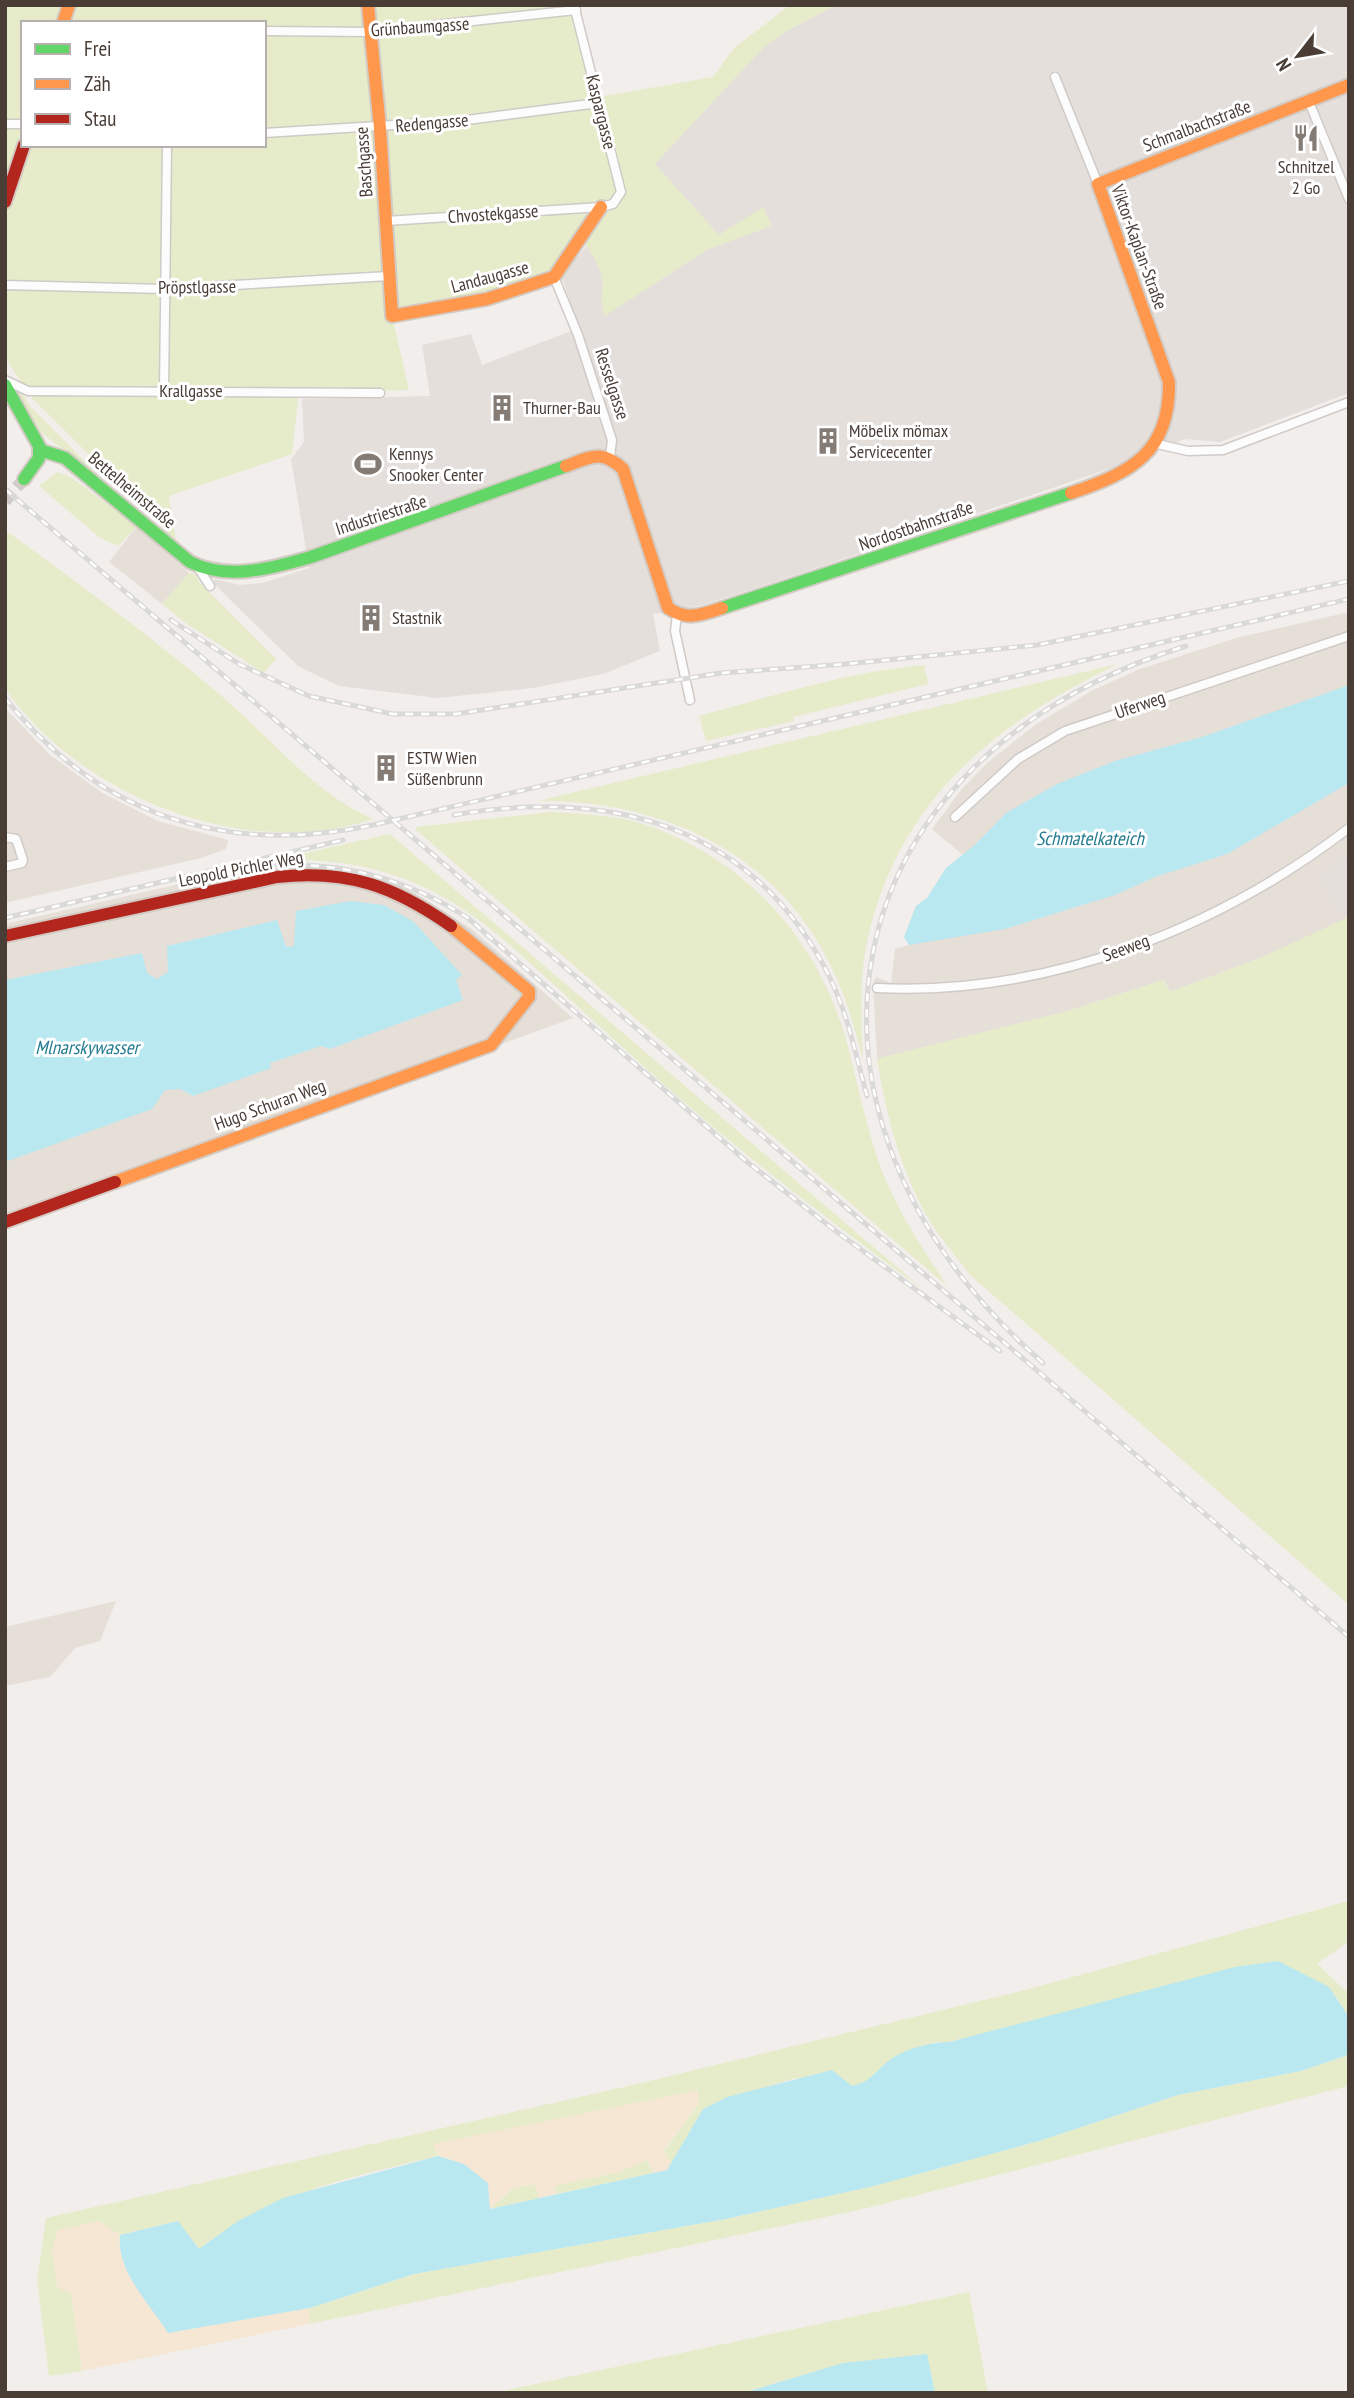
<svg xmlns="http://www.w3.org/2000/svg" width="1354" height="2398" viewBox="0 0 1354 2398" font-family="'PT Sans Narrow',sans-serif">
<rect width="100%" height="100%" fill="#f2eeeb"/>
<!-- residential -->
<g fill="#e6dfd8">
<path d="M137 526 189 573 162 604 109 562Z"/>
<path d="M1349 612V855L1320 877 1348 925 1170 992 1164 980 1061 1013 877 1059 873 983 876 977 891 983 895 949 909 945 904 937 916 906 927 898 946 868 963 855 932 829 961 790 986 764 1035 725 1093 690 1140 669 1236 638Z"/>
<path d="M5 708 50 755 102 793 158 821 228 840 226 849 201 858 5 903Z"/>
<path d="M301 868 382 881 409 890 472 929 573 1018 5 1226V924L179 884Z"/>
<path d="M116 1601 100 1641 75 1648 50 1677 5 1686V1627Z"/>
</g>
<!-- industrial -->
<g fill="#e5dfdc">
<path d="M836 5H1349V393L1220 442 1185 439 1106 470 798 574 703 605 653 614 660 651 603 674 533 688 438 698 339 686 298 666 213 583 215 579 240 585 262 583 309 568 291 459 304 442 302 399 430 396 422 345 471 334 482 365 579 328 561 275 657 169 652 162 764 47 785 32Z"/>
<path d="M1349 855V925H1348L1320 877Z"/>
</g>
<!-- green -->
<g fill="#e6ecca" fill-rule="evenodd">
<path d="M5 5H574L621 192 554 277 392 316 409 390 299 392 292 454 169 496 176 541 32 398 5 358ZM23 23H264V145H23Z"/>
<path d="M790 5H836L785 32 764 47 655 164 719 235 763 207 772 226 708 249 605 316C599 304 603 294 602 281 601 266 590 252 582 239L625 194 604 96 713 77 734 48Z"/>
<path d="M13 389H19L31 407 114 491 42 433Z"/>
<path d="M58 472 72 478 137 526 118 546 100 538 39 486Z"/>
<path d="M5 530C77 582 149 635 217 692 266 733 314 794 373 819 244 862 82 797 5 689Z"/>
<path d="M189 573 195 574 200 583 276 659 264 673 184 622 162 604Z"/>
<path d="M1118 664C995 724 901 797 868 937 859 977 861 1019 863 1060 855 1029 846 997 832 968 777 852 660 799 537 801Z"/>
<path d="M924 665 928 684 793 717 794 721 706 741 699 716C773 696 847 672 924 665Z"/>
<path d="M550 812C584 814 622 815 655 828 750 865 816 939 845 1036 859 1086 867 1137 888 1185 903 1220 926 1253 947 1286L416 830V827Z"/>
<path d="M390 834 925 1291C846 1233 766 1173 691 1108 644 1068 599 1025 553 984 512 946 469 906 417 884 370 863 321 858 271 861Z"/>
<path d="M1349 917V1605L970 1275C957 1257 942 1241 931 1223 900 1171 887 1117 877 1059L1061 1013 1164 980 1170 992 1258 959Z"/>
<path d="M1349 1901V1941L1317 1964 1349 1994V2017L1329 1987 1038 2020 949 2042H935L894 2057 865 2083 852 2086 794 2078 703 2109 671 2164 664 2151 699 2103 434 2144 438 2156C349 2177 273 2193 199 2249L177 2221 120 2235 99 2221 71 2294 82 2371 49 2376 37 2280 46 2218 637 2084 1029 1989Z"/>
<path d="M1349 2052V2086L859 2210 309 2324 310 2308 414 2274 726 2219 874 2186 1039 2141 1178 2095 1301 2071 1345 2056Z"/>
<path d="M647 2160 654 2173 556 2194 554 2186 619 2172Z"/>
<path d="M535 2184 540 2198 490 2209 513 2188Z"/>
<path d="M969 2292 988 2393H935L927 2355 843 2363 743 2393H493Z"/>
</g>
<!-- sand -->
<g fill="#f6e7d5">
<path d="M698 2090 699 2103 664 2150 671 2164 667 2170 654 2173 647 2160 619 2172 555 2186 556 2194 540 2198 534 2184 513 2188 490 2209 464 2164 438 2156 433 2144Z"/>
<path d="M99 2221 120 2235C116 2271 150 2304 169 2332L310 2308 309 2324 82 2371 71 2294 57 2287 52 2251 58 2230Z"/>
</g>
<!-- parking -->
<path fill="#e4dfdc" d="M459 462 469 491 451 498 449 493 444 495 445 500 435 504 425 474Z"/>
<!-- water -->
<g fill="#bae8f1">
<path d="M1349 685V783L1227 854 1155 877 1115 895 1005 929 909 945 904 937 916 906 927 898 946 868 976 844 1006 813 1057 784 1115 761 1202 737Z"/>
<path d="M350 901 384 905 414 922 462 975 456 980 463 1000 330 1049 321 1046 270 1063 271 1068 193 1096 180 1089 165 1090 152 1109 5 1162V980L142 953 147 973 157 979 168 972 167 946 277 920 286 947 294 946 296 911Z"/>
<path d="M1278 1961 1329 1987 1349 2017V2052L1345 2056 1301 2071 1178 2095 1039 2141 874 2186 726 2219 414 2274 310 2308 168 2333C150 2304 116 2271 120 2235L178 2221 199 2249 238 2221 283 2198 438 2156 464 2164 488 2183 490 2209 667 2170 703 2109 727 2097 832 2070 852 2086C872 2082 878 2067 894 2057 909 2048 932 2042 949 2042L1235 1967Z"/>
<path d="M927 2354 935 2393H743L843 2363Z"/>
</g>
<g fill="none" stroke-linecap="round" stroke-linejoin="round">
<!-- secondary-tunnel -->
<path stroke="#d0cbc7" stroke-width="12" stroke-dasharray="12 6" stroke-linecap="butt" d="M5 501 24 479"/>
<defs>
<g id="street">
<path d="M264 31 370 32 576 10"/>
<path d="M1055 77 1098 184"/>
<path d="M1309 102 1349 199"/>
<path d="M5 124H23"/>
<path d="M264 133 459 121 598 103"/>
<path d="M386 221 601 207 613 204 621 192 574 5"/>
<path d="M554 277 578 335 612 440 610 457"/>
<path d="M5 285 164 289 389 276"/>
<path d="M5 380 28 391 380 393"/>
<path d="M164 391 167 145"/>
<path d="M1157 444 1188 451 1223 450 1349 402"/>
<path d="M197 566 210 586"/>
<path d="M677 615 675 631 690 700"/>
<path d="M955 817 1018 759 1065 731 1349 636"/>
<path d="M5 837 16 839 23 860 22 863 5 867"/>
<path d="M877 988C1046 996 1216 930 1349 828"/>
</g>
<g id="fast">
<path d="M5 385 39 446V458L24 479"/>
<path d="M40 450 65 458 190 562C228 581 273 568 311 557L566 466"/>
<path d="M722 608 1071 493"/>
</g>
<g id="slow">
<path d="M368 5 380 128 392 316 487 299 554 277 601 207"/>
<path d="M63 23 69 5"/>
<path d="M566 466C591 457 601 449 623 469L668 608C687 621 701 615 722 608"/>
<path d="M1071 493C1132 472 1170 453 1169 382L1098 184 1349 85"/>
<path d="M115 1182 491 1045 529 997V991L451 926"/>
</g>
<g id="jam">
<path d="M5 202 24 145"/>
<path d="M5 936 277 877C347 869 394 886 451 926"/>
<path d="M5 1222 115 1182"/>
</g>
</defs>
<!-- street casing -->
<use href="#street" stroke="#cfcac7" stroke-width="11"/>
<!-- fast casing -->
<use href="#fast" stroke="#d3cbc3" stroke-width="16"/>
<!-- slow casing -->
<use href="#slow" stroke="#d3cbc3" stroke-width="16"/>
<!-- jam casing -->
<use href="#jam" stroke="#d3cbc3" stroke-width="16"/>
<!-- street -->
<use href="#street" stroke="#fdfcfc" stroke-width="8"/>
<!-- fast -->
<use href="#fast" stroke="#63d668" stroke-width="12"/>
<!-- slow -->
<use href="#slow" stroke="#ff974d" stroke-width="12"/>
<!-- jam -->
<use href="#jam" stroke="#b3261e" stroke-width="12"/>
<defs>
<g id="rail">
<path d="M5 489 1349 1637"/>
<path d="M171 620 239 664 309 696 393 714H456L721 673 846 664 1037 645 1349 581"/>
<path d="M5 698C100 817 227 856 373 825L1349 599"/>
<path d="M454 815C611 788 755 825 830 978 848 1015 856 1056 867 1096"/>
<path d="M263 866C337 860 406 878 468 918L746 1161 833 1229 1000 1351"/>
<path d="M5 918 343 840"/>
<path d="M1043 1363C762 1116 822 759 1186 646"/>
</g>
</defs>
<!-- rail casing -->
<use href="#rail" stroke="#d9d9d8" stroke-width="5"/>
<!-- rail -->
<use href="#rail" stroke="#fff" stroke-width="2.5" stroke-dasharray="8" stroke-linecap="butt"/>
</g>
<!-- icons -->
<defs>
<symbol id="restaurant-bare" viewBox="-9 -9 18 18"><path d="M-5-6h1v4h1v-4h1v4h1v-4h1v5L-1.5 .5V6h-2V.5L-5-1ZM5-6V6H3V1.5H1.5Q1.5-4 5-6Z" fill="#847b75" stroke="#fff" stroke-width="2.5" paint-order="stroke"/></symbol>
<symbol id="building-bare" viewBox="-9 -9 18 18"><path d="M-4-6H4V6H1V3H-1V6H-4ZM-2.5-4.3h1.7v1.8h-1.7ZM.8-4.3h1.7v1.8H.8ZM-2.5-1h1.7V.8h-1.7ZM.8-1h1.7V.8H.8Z" fill="#847b75" stroke="#fff" stroke-width="2.5" paint-order="stroke"/></symbol>
<symbol id="stadium-bare" viewBox="-9 -9 18 18"><path d="M0-5a6.5 5 0 1 0 0 10a6.5 5 0 1 0 0-10ZM-3.5-1.8h7v3.6h-7Z" fill="#847b75" stroke="#fff" stroke-width="2.5" paint-order="stroke"/></symbol>
</defs>
<g fill-rule="evenodd">
<use href="#restaurant-bare" x="1287" y="119" width="38" height="38"/>
<use href="#building-bare" x="483" y="389" width="38" height="38"/>
<use href="#building-bare" x="809" y="422" width="38" height="38"/>
<use href="#stadium-bare" x="349" y="445" width="38" height="38"/>
<use href="#building-bare" x="352" y="599" width="38" height="38"/>
<use href="#building-bare" x="367" y="749" width="38" height="38"/>
</g>
<g text-anchor="middle" stroke-width="6" stroke-linejoin="round" paint-order="stroke">
<!-- street labels -->
<g font-size="18" fill="#493d36" stroke="#fff">
<text transform="translate(420 27) rotate(-4)" y="6">Grünbaumgasse</text>
<text transform="translate(601 112) rotate(76)" y="6">Kaspargasse</text>
<text transform="translate(432 123) rotate(-5)" y="6">Redengasse</text>
<text transform="translate(1197 126) rotate(-21)" y="6">Schmalbachstraße</text>
<text transform="translate(364 162) rotate(-94)" y="6">Baschgasse</text>
<text transform="translate(493 214) rotate(-4)" y="6">Chvostekgasse</text>
<text transform="translate(1139 247) rotate(70)" y="6">Viktor-Kaplan-Straße</text>
<text transform="translate(490 277) rotate(-15)" y="6">Landaugasse</text>
<text transform="translate(197 287) rotate(-1)" y="6">Pröpstlgasse</text>
<text transform="translate(612 384) rotate(72)" y="6">Resselgasse</text>
<text x="191" y="397">Krallgasse</text>
<text transform="translate(132 490) rotate(40)" y="6">Bettelheimstraße</text>
<text transform="translate(381 515) rotate(-18)" y="6">Industriestraße</text>
<text transform="translate(916 526) rotate(-19)" y="6">Nordostbahnstraße</text>
<text transform="translate(1140 705) rotate(-19)" y="6">Uferweg</text>
<text transform="translate(241 869) rotate(-11)" y="6">Leopold Pichler Weg</text>
<text transform="translate(1126 948) rotate(-20)" y="6">Seeweg</text>
<text transform="translate(270 1105) rotate(-20)" y="6">Hugo Schuran Weg</text>
</g>
<!-- poi labels -->
<g font-size="18" fill="#493d36" stroke="#fff" text-anchor="start">
<text x="1306" y="173" text-anchor="middle">Schnitzel<tspan x="1306" dy="21">2 Go</tspan></text>
<text x="523" y="414">Thurner-Bau</text>
<text x="849" y="437">Möbelix mömax<tspan x="849" dy="21">Servicecenter</tspan></text>
<text x="389" y="460">Kennys<tspan x="389" dy="21">Snooker Center</tspan></text>
<text x="392" y="624">Stastnik</text>
<text x="407" y="764">ESTW Wien<tspan x="407" dy="21">Süßenbrunn</tspan></text>
</g>
<!-- water labels -->
<g font-size="19" font-style="italic" fill="#237b90" stroke="#fff">
<text x="1090" y="845">Schmatelkateich</text>
<text x="87" y="1054">Mlnarskywasser</text>
</g>
</g>
<!-- border -->
<rect width="1354" height="2398" fill="none" stroke="#493d36" stroke-width="14"/>
<!-- legend -->
<rect x="21" y="21" width="245" height="126" fill="#ffffff" stroke="#b6b1af" stroke-width="2"/>
<rect x="35" y="44" width="35" height="10" fill="#63d668" stroke="#b6b1af" stroke-width="2"/>
<text x="84" y="56" font-size="21" fill="#493d36">Frei</text>
<rect x="35" y="79" width="35" height="10" fill="#ff974d" stroke="#b6b1af" stroke-width="2"/>
<text x="84" y="91" font-size="21" fill="#493d36">Zäh</text>
<rect x="35" y="114" width="35" height="10" fill="#b3261e" stroke="#b6b1af" stroke-width="2"/>
<text x="84" y="126" font-size="21" fill="#493d36">Stau</text>
<!-- north arrow -->
<g transform="translate(1298 56) rotate(239)" stroke="#ffffff" stroke-width="5" paint-order="stroke">
<path d="M0-5L12 26L0 18L-12 26Z" fill="#493d36"/>
<text y="-10" font-size="19" font-weight="bold" text-anchor="middle" fill="#493d36">N</text>
</g>
</svg>
